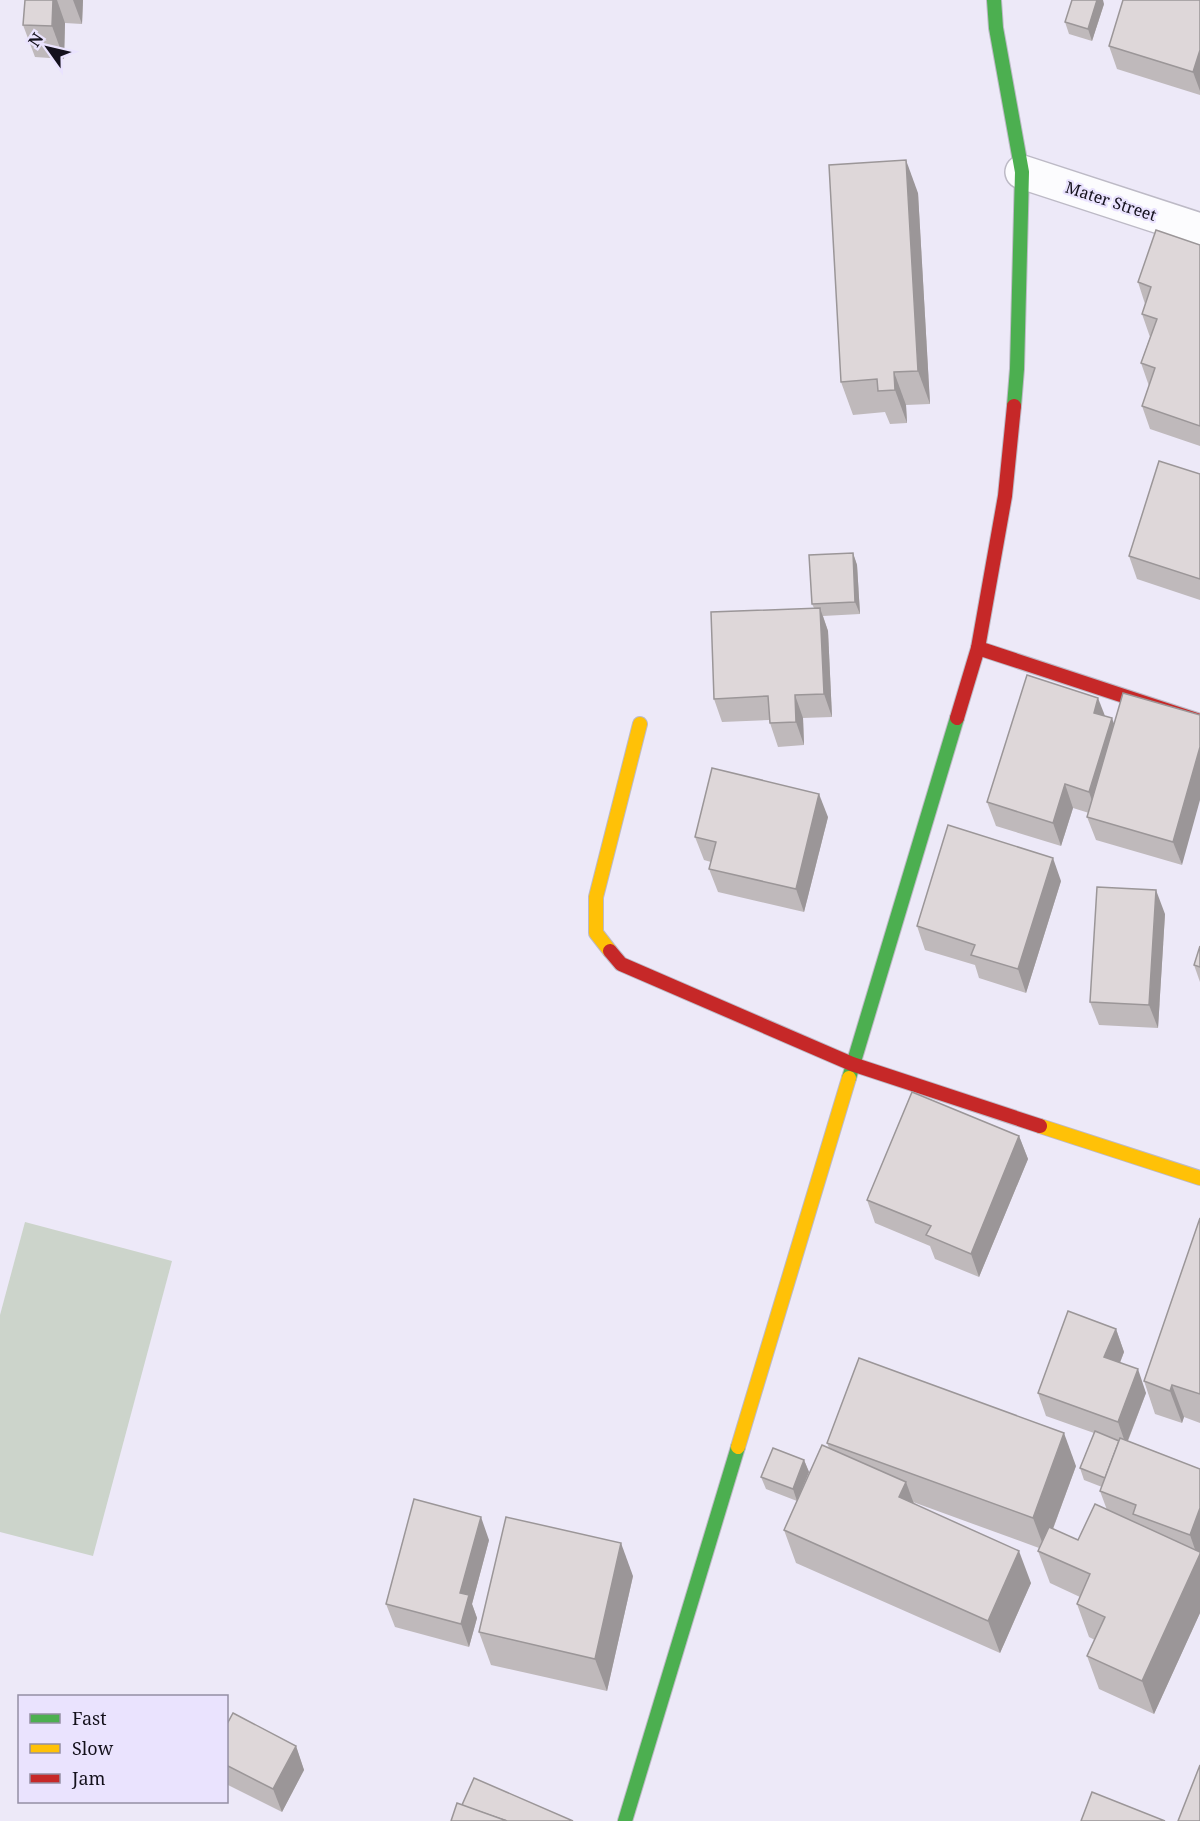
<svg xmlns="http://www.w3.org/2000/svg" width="1200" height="1821" viewBox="0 0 1200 1821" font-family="'Noto Serif',serif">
<rect width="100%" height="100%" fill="#ede9f8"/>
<!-- park -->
<path fill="#ccd4cb" d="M25 1222 172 1261 93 1556 0 1532V1315Z"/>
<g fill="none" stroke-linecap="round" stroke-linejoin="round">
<defs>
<path id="street" d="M1022 172 1200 230"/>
<g id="fast">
<path d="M994 0 996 28 1022 172 1017 369 1014 406"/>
<path d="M849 1078 957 718"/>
<path d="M625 1821 738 1447"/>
</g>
<g id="slow">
<path d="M610 951 596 933V897L640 724"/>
<path d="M1040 1126 1200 1178"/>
<path d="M738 1447 849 1078"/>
</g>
<g id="jam">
<path d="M978 648 1200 721"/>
<path d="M957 718 978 648 1005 496 1014 406"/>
<path d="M610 951 621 964 852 1064 1040 1126"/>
</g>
</defs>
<!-- street casing -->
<use href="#street" stroke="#bdbac6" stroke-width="36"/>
<!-- fast casing -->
<use href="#fast" stroke="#bdbac6" stroke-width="16"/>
<!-- slow casing -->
<use href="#slow" stroke="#bdbac6" stroke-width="16"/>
<!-- jam casing -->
<use href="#jam" stroke="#bdbac6" stroke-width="16"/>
<!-- street -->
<use href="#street" stroke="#fcfcfe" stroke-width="33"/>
<!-- fast -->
<use href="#fast" stroke="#4caf50" stroke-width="14"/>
<!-- slow -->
<use href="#slow" stroke="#ffc107" stroke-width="14"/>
<!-- jam -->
<use href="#jam" stroke="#c62828" stroke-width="14"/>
</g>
<!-- wall -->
<g fill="#bfb9bb">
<path d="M25 0H83L82 24 65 23 64 59 35 57 23 25Z"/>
<path d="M1200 0V95L1117 69 1109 46Z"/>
<path d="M1104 4 1092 41 1069 34 1065 22Z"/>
<path d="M918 193 930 404 906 405 907 423 890 424 885 412 853 415 841 382Z"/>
<path d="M1200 245V446L1150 429 1142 406 1149 386 1141 363 1150 337 1142 314 1145 304 1138 282Z"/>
<path d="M1200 474V600L1137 579 1129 556Z"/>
<path d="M853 553 857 565 860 614 823 616 828 631 832 717 803 718 804 745 778 747 769 720 722 722 714 699 814 608 812 604Z"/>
<path d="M1123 693 1182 865 1096 840 1087 817 1089 813 1073 808 1061 846 996 826 987 802 1105 716 1114 724Z"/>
<path d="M828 817 804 912 718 892 709 869 711 862 704 860 695 837Z"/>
<path d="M1061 881 1026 993 979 978 975 965 925 950 917 926Z"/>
<path d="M1165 914 1158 1028 1099 1025 1090 1002Z"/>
<path d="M1200 946V982L1194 965Z"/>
<path d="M1019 1136 1028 1159 979 1277 935 1259 930 1246 875 1223 867 1200Z"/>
<path d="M1200 1218V1423L1184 1417 1182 1423 1155 1414 1144 1381Z"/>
<path d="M1116 1329 1124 1352 1120 1363 1146 1393 1128 1441 1200 1469V1613L1154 1714 1099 1689 1087 1656 1095 1640 1089 1637 1077 1604 1080 1597 1050 1583 1038 1551 1039 1548 913 1502 1031 1583 1000 1653 796 1563 784 1530 797 1501 766 1489 761 1477 804 1460 809 1472 798 1498 829 1448 827 1443 1076 1466 1053 1529 1078 1540 1107 1510 1100 1491 1102 1487 1084 1480 1080 1468 1094 1433 1046 1416 1038 1393Z"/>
<path d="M489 1540 472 1604 477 1618 469 1647 395 1627 386 1604Z"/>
<path d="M633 1576 607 1691 491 1665 479 1632Z"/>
<path d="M226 1726 296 1746 304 1770 282 1812 226 1784Z"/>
</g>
<!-- shaded-wall -->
<g fill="#9b9698">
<path d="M53 0H57L65 23 64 59 52 26Z"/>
<path d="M73 0H83L82 24Z"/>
<path d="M1097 0H1103L1104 4 1092 41 1088 29Z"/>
<path d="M1200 50V91L1193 72Z"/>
<path d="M906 160 918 193 930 404 918 371Z"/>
<path d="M894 372 906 405 907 423 895 390Z"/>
<path d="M853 553 857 565 860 614 855 602Z"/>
<path d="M820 608 828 631 832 717 824 694Z"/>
<path d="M795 695 803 718 804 745 796 722Z"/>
<path d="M1098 698 1107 721 1094 713Z"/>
<path d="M1112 718 1120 741 1097 815 1089 792Z"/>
<path d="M1200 747V800L1182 865 1173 842Z"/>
<path d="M1065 784 1073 808 1061 846 1053 823Z"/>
<path d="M819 794 828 817 804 912 796 889Z"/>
<path d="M1053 858 1061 881 1026 993 1018 969Z"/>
<path d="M1156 890 1165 914 1158 1028 1149 1005Z"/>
<path d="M1019 1136 1028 1159 979 1277 971 1254Z"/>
<path d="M1116 1329 1124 1352 1113 1380 1104 1357Z"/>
<path d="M1138 1369 1146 1393 1126 1445 1118 1422Z"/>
<path d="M1172 1385 1184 1417 1182 1423 1170 1391Z"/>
<path d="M1064 1433 1076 1466 1045 1550 1033 1518Z"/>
<path d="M804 1460 809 1472 797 1501 793 1489Z"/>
<path d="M906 1482 918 1515 899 1497Z"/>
<path d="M1200 1508V1553L1198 1558 1190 1535Z"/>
<path d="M481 1517 489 1540 472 1604 477 1618 469 1647 461 1624 460 1593Z"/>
<path d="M621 1543 633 1576 607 1691 595 1659Z"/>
<path d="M1019 1551 1031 1583 1000 1653 988 1621Z"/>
<path d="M1200 1554V1613L1154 1714 1142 1681Z"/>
<path d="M296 1746 304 1770 282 1812 273 1789Z"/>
</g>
<!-- building -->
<g fill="#ded7d9" stroke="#9b9698" stroke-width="1.5">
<path d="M25 0H53L52 26 23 25Z"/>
<path d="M1072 0H1097L1088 29 1065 22Z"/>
<path d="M1123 0H1200V50L1193 72 1109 46Z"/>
<path d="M906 160 918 371 894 372 895 390 878 391 877 379 841 382 829 165Z"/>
<path d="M1156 230 1200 245V426L1142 406 1155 368 1141 363 1157 319 1142 314 1151 287 1138 282Z"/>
<path d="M1159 461 1200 474V579L1129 556Z"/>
<path d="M853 553 855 602 812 604 809 555Z"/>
<path d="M820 608 824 694 795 695 796 722 770 723 768 696 714 699 711 612Z"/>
<path d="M1027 675 1098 698 1094 713 1112 718 1089 792 1065 784 1053 823 987 802Z"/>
<path d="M1123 693 1200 715V747L1173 842 1087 817Z"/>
<path d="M712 768 819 794 796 889 709 869 716 842 695 837Z"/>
<path d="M948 825 1053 858 1018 969 971 955 975 945 917 926Z"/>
<path d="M1097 887 1156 890 1149 1005 1090 1002Z"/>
<path d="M1200 946V967L1194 965Z"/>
<path d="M912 1092 1019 1136 971 1254 926 1235 931 1226 867 1200Z"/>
<path d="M1200 1218V1394L1172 1385 1170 1391 1144 1381Z"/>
<path d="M1068 1311 1116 1329 1104 1357 1138 1369 1118 1422 1038 1393Z"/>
<path d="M859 1358 1064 1433 1033 1518 827 1443Z"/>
<path d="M1095 1431 1119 1441 1105 1478 1080 1468Z"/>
<path d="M1120 1438 1200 1469V1508L1190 1535 1133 1514 1136 1505 1100 1491Z"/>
<path d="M822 1445 906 1482 899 1497 1019 1551 988 1621 784 1530Z"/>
<path d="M773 1448 804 1460 793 1489 761 1477Z"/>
<path d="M414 1499 481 1517 460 1593 469 1595 461 1624 386 1604Z"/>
<path d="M1095 1504 1200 1552V1554L1142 1681 1087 1656 1105 1617 1077 1604 1090 1574 1038 1551 1049 1527 1078 1540Z"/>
<path d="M506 1517 621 1543 595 1659 479 1632Z"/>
<path d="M233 1713 296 1746 273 1789 226 1765V1726Z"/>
<path d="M1200 1765V1821H1178Z"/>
<path d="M474 1778 573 1821H507L466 1807 462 1805Z"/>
<path d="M1092 1792 1165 1821H1081Z"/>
<path d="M457 1803 507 1821H451Z"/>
</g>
<g text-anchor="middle" stroke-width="4.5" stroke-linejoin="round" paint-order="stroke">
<!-- street labels -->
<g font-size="16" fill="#14111c" stroke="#eae3fe">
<text transform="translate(1111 201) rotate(18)" y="6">Mater Street</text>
</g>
</g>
<!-- legend -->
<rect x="18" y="1695" width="210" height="108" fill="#eae3fe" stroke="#948fa4" stroke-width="1.5"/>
<rect x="30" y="1714" width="30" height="9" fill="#4caf50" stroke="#948fa4" stroke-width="1.5"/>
<text x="72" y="1725" font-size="18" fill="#14111c">Fast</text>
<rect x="30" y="1744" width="30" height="9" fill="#ffc107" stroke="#948fa4" stroke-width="1.5"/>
<text x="72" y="1755" font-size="18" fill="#14111c">Slow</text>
<rect x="30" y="1774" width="30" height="9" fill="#c62828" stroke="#948fa4" stroke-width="1.5"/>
<text x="72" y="1785" font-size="18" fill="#14111c">Jam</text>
<!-- north arrow -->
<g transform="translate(48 48) rotate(304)" stroke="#eae3fe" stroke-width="4.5" paint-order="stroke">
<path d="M0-4.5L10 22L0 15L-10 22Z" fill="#14111c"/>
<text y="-9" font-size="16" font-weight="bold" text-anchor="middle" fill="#14111c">N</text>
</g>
</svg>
